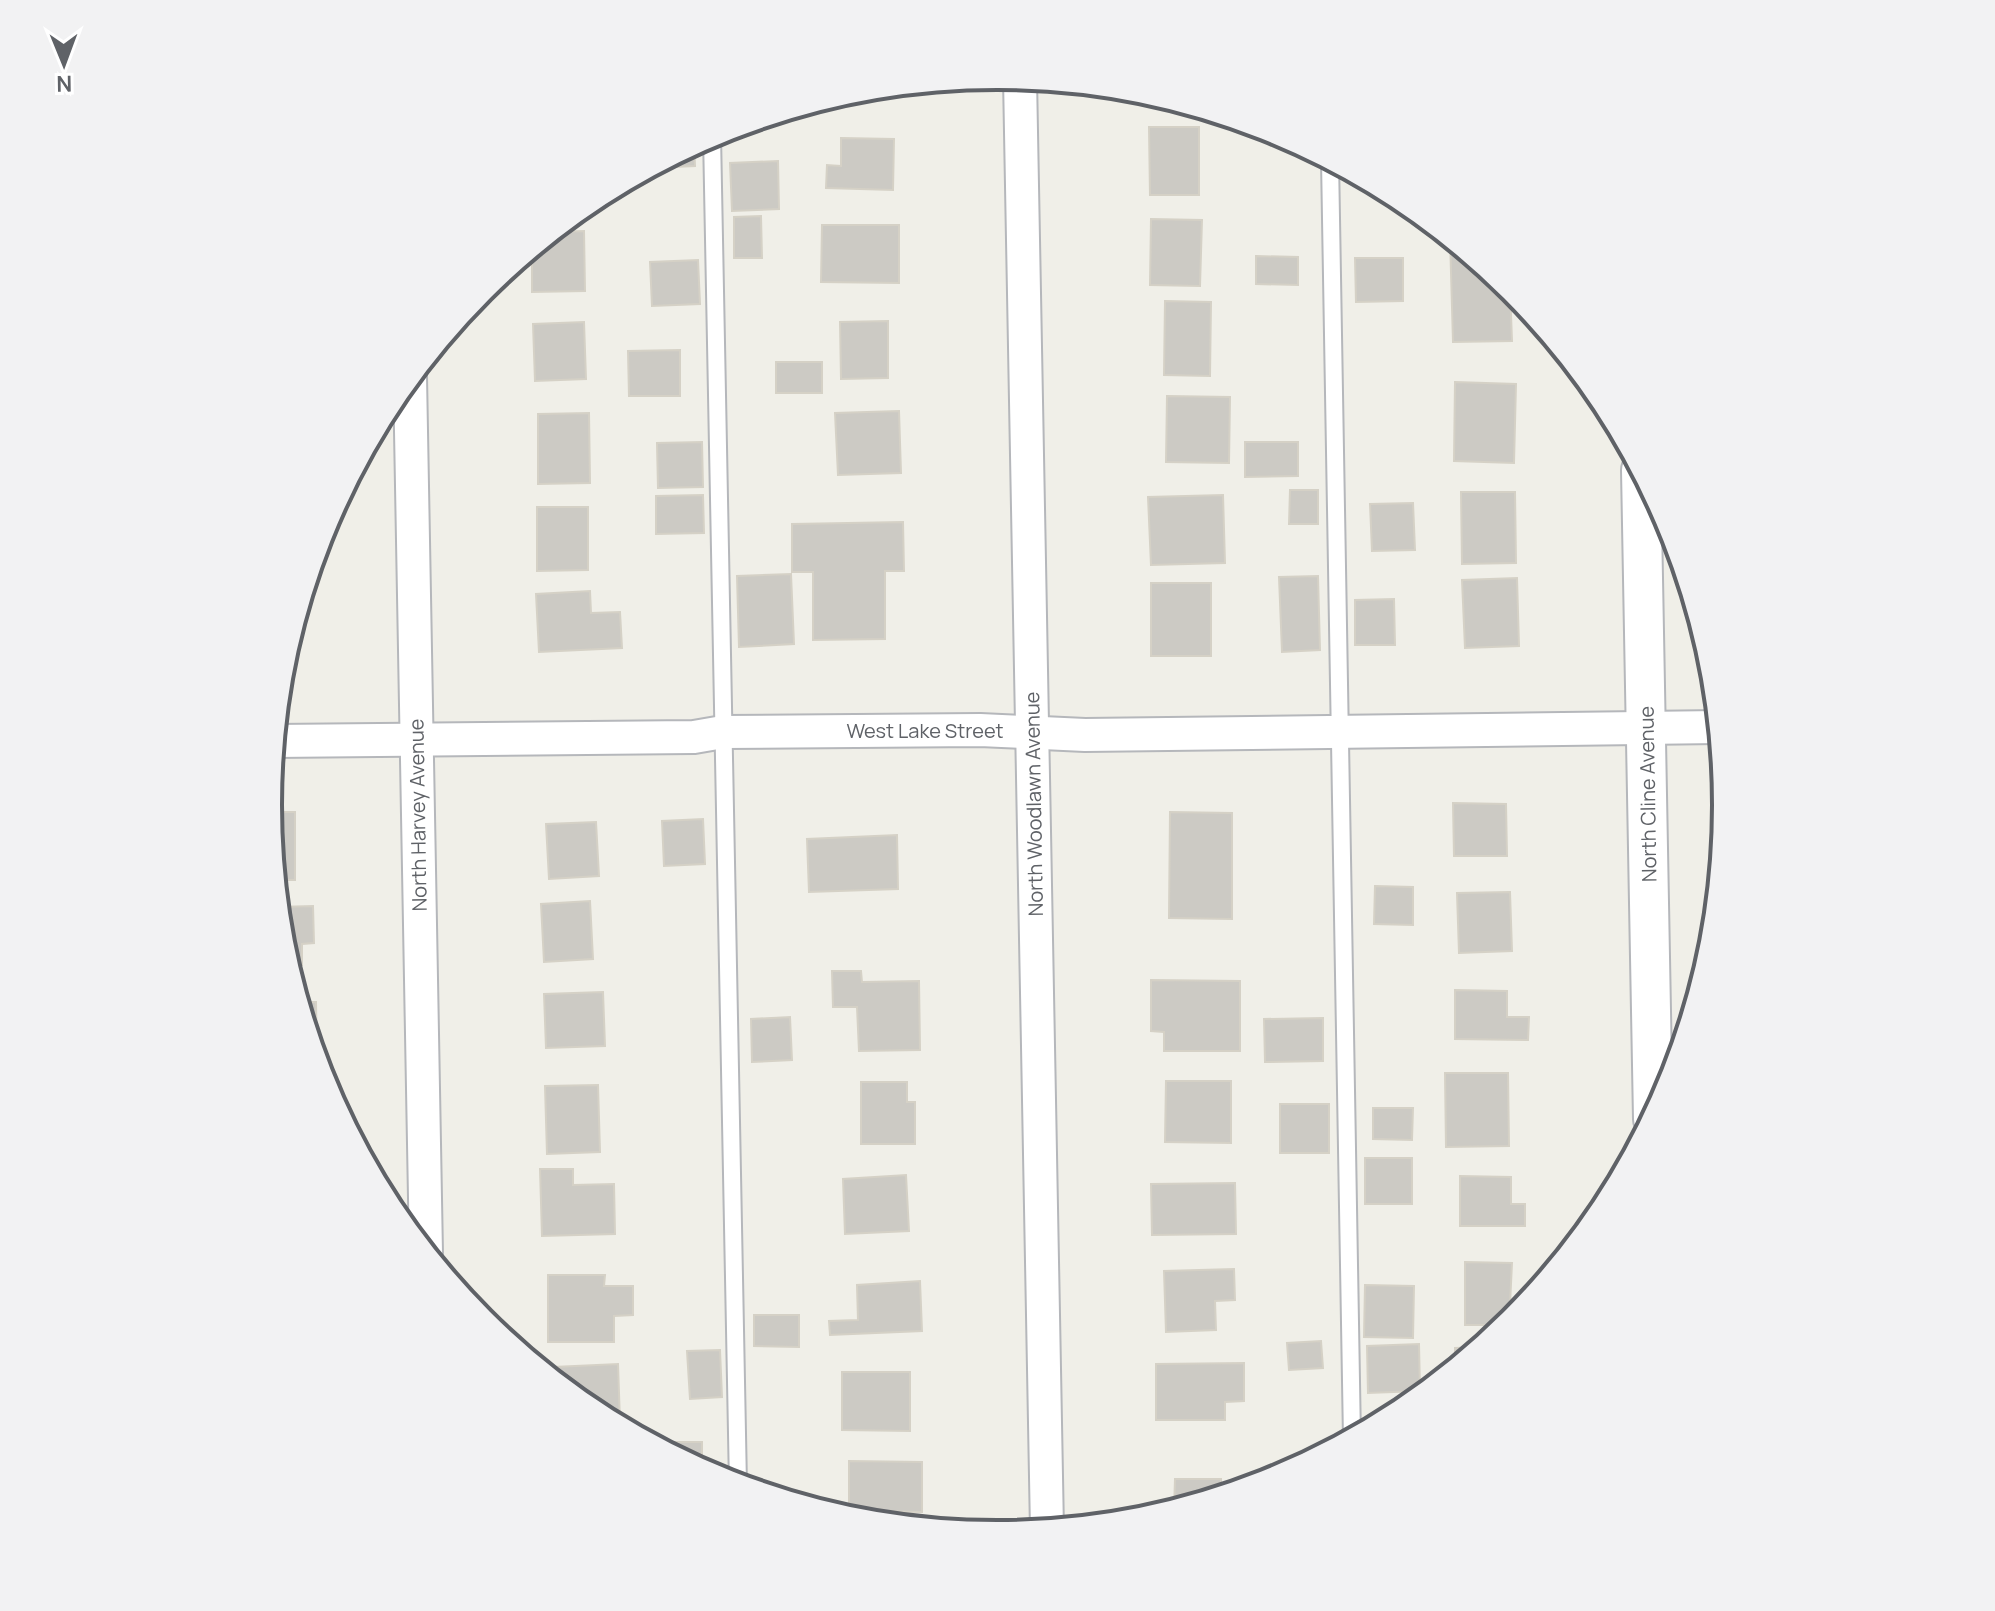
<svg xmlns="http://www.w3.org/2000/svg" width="1995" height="1611" viewBox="0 0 1995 1611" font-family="Manrope,sans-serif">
<rect width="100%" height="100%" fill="#f0efe8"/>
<!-- building -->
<g fill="#cccac4" stroke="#d5d1c6" stroke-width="2">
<path d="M877 88V101H834V97L856 90Z"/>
<path d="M1150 93 1176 101H1150Z"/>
<path d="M1149 127H1199V195H1150Z"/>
<path d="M841 138 894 139 893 190 826 188 827 165 841 166Z"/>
<path d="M694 144 695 166 650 168Z"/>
<path d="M778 161 779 209 732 211 730 163Z"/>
<path d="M761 216 762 258H734V217Z"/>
<path d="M1151 219 1202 220 1200 286 1150 285Z"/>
<path d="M822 225H899V283L821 282Z"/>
<path d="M584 231 585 291 532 292V249L553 232Z"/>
<path d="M1450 238 1510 287 1512 341 1453 342Z"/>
<path d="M1256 256 1298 257V285L1256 284Z"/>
<path d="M1355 258H1403V301L1356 302Z"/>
<path d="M698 260 700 304 652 306 650 262Z"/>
<path d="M1165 301 1211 302 1210 376 1164 375Z"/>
<path d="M888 321V378L841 379 840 322Z"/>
<path d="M584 322 586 379 535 381 533 324Z"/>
<path d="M680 350V396H629L628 351Z"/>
<rect x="776" y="362" width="46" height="31"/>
<path d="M1455 382 1516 384 1514 463 1454 461Z"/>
<path d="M1167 396 1230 397 1229 463 1166 462Z"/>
<path d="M899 411 901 473 838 475 835 413Z"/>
<path d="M589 413 590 483 538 484V414Z"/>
<path d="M702 442 703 487 658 488 657 443Z"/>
<path d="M1245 442H1298V476L1245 477Z"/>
<path d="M1290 490H1318V524H1289Z"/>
<path d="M1461 492H1515L1516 563 1462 564Z"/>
<path d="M703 495 704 533 656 534V496Z"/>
<path d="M1223 495 1225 563 1151 565 1148 497Z"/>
<path d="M1413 503 1415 550 1372 551 1370 504Z"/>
<path d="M537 507H588V570L537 571Z"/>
<path d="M903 522 904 571H885V639L813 640V572H792V524Z"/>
<path d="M791 574 794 644 739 647 737 576Z"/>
<path d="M1318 576 1320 650 1282 652 1279 577Z"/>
<path d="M1517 578 1519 646 1465 648 1462 580Z"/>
<rect x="1151" y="583" width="60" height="73"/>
<path d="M590 591 591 613 620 612 622 648 539 652 536 594Z"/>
<path d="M1394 599 1395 645H1355V600Z"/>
<path d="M1453 803 1506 804 1507 856H1454Z"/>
<path d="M269 812H295V880H275Z"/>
<path d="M1170 812 1232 813V919L1169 918Z"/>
<path d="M703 819 705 864 664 866 662 821Z"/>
<path d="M596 822 599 876 549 879 546 824Z"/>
<path d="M897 835 898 889 809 892 807 839Z"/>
<path d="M1375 886 1413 887V925L1374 924Z"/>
<path d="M1510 892 1512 951 1459 953 1457 893Z"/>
<path d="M590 901 593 959 544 962 541 904Z"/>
<path d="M313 906 314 943 302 944V965H287L278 907Z"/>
<path d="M832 971H861L862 982 919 981 920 1050 859 1051 857 1007H833Z"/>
<path d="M1151 980 1240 981V1051H1164V1032L1151 1031Z"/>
<path d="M1455 990 1507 991V1017H1529L1528 1040 1455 1039Z"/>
<path d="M603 992 605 1046 546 1048 544 994Z"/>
<path d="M298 1002H316L317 1062Z"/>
<path d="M790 1017 792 1060 752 1062 751 1019Z"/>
<path d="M1323 1018V1061L1265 1062 1264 1019Z"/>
<path d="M1445 1073H1508L1509 1146 1446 1147Z"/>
<path d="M1166 1081H1231V1143L1165 1142Z"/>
<path d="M861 1082H907V1102H915V1144H861Z"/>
<path d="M598 1085 600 1152 547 1154 545 1086Z"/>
<rect x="1280" y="1104" width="49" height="49"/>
<path d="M1373 1108H1413L1412 1140 1373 1139Z"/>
<rect x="1365" y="1158" width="47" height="46"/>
<path d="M540 1169H573V1185L614 1184 615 1234 542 1236Z"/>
<path d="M906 1175 909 1231 845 1234 843 1179Z"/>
<path d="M1460 1176 1511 1177V1204H1525V1226H1460Z"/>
<path d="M1235 1183 1236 1234 1152 1235 1151 1184Z"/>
<path d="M1465 1262 1512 1263 1509 1325H1465Z"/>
<path d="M1234 1269 1235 1300 1215 1301 1216 1330 1166 1332 1164 1271Z"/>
<path d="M548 1275H605L604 1286H633V1315L614 1316V1342H548Z"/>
<path d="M920 1281 922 1331 830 1335 829 1321 858 1320 857 1285Z"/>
<path d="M1365 1285 1414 1286 1413 1338 1364 1337Z"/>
<path d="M754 1315H799V1347L754 1346Z"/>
<path d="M1321 1341 1323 1368 1289 1370 1287 1343Z"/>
<path d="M1419 1344 1420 1391 1368 1393 1367 1346Z"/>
<path d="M1481 1347 1455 1369V1348Z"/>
<path d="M720 1350 722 1397 690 1399 687 1351Z"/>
<path d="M1244 1363V1401L1225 1402V1420H1156V1364Z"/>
<path d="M618 1364 620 1422H611L592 1412 555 1381 554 1367Z"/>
<path d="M842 1372H910V1431L842 1430Z"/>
<path d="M662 1442H702V1471L662 1449Z"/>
<path d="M849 1461 922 1462V1512L849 1511Z"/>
<path d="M1175 1479H1221V1496L1174 1510Z"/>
</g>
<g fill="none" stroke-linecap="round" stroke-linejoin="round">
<defs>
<g id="service">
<path d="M712 135 738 1485"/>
<path d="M1330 160 1352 1439"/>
</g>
<g id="minor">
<path d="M1020 78 1047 1530"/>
<path d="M410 376 426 1253"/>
<path d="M274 741 694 737 723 732 980 730 1085 735 1719 727"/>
</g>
<path id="tertiary" d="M1641 470 1653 1119"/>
</defs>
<!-- service casing -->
<use href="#service" stroke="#b5b7bb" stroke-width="20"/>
<!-- minor casing -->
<use href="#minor" stroke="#b5b7bb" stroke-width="36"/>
<!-- tertiary casing -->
<use href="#tertiary" stroke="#b5b7bb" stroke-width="42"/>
<!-- service -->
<use href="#service" stroke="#fff" stroke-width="16"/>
<!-- minor -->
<use href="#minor" stroke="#fff" stroke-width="32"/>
<!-- tertiary -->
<use href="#tertiary" stroke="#fff" stroke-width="38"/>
</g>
<g text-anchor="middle" stroke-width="6" stroke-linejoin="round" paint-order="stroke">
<!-- street labels -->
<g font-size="20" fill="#5f6267" stroke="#fff">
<text x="925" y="738">West Lake Street</text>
<text transform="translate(1648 794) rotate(-91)" y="7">North Cline Avenue</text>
<text transform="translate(1034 804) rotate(-91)" y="7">North Woodlawn Avenue</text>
<text transform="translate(418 815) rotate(-91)" y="7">North Harvey Avenue</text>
</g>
</g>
<!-- crop -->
<path d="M0 0H1995V1611H0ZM282 805a715 715 0 1 1 1430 0a715 715 0 1 1-1430 0Z" fill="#f2f2f3" fill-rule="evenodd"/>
<path fill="none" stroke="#5f6267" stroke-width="4" d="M282 805a715 715 0 1 1 1430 0a715 715 0 1 1-1430 0Z"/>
<!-- north arrow -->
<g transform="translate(64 64) rotate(179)" stroke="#ffffff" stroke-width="6" paint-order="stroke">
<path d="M0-6L14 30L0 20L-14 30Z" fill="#5f6267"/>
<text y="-12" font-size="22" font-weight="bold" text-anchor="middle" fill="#5f6267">N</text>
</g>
</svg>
